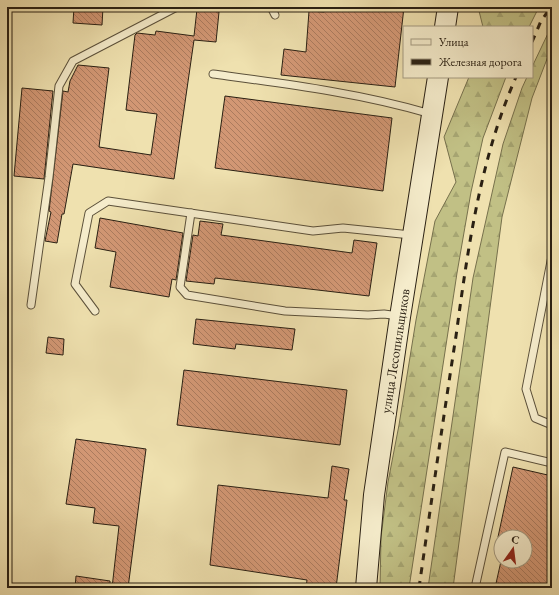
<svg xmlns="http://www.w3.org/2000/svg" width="559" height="595" viewBox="0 0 559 595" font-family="'EB Garamond',serif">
<defs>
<pattern id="forest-firs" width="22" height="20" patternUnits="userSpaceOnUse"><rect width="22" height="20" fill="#c1c085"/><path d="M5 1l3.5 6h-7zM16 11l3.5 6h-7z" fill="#a6a572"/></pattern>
<pattern id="building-back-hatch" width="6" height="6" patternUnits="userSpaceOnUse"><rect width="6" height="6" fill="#d29774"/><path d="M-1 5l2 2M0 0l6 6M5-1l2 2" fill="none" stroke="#ab7b5e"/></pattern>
</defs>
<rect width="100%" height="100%" fill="#efe1af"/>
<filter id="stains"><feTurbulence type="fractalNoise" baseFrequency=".005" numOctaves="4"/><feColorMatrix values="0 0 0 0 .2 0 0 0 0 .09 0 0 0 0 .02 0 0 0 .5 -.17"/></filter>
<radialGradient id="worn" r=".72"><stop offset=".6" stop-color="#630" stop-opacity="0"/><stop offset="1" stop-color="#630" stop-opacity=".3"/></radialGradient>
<!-- forest -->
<g fill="url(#forest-firs)" stroke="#76704c">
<path d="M478 7H539L529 27H483Z"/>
<path d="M552 25V46L532 98 502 217 453 588H428L473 278 503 144 522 88 527 77H532V67Z"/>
<path d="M469 77H506L483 138 471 192 457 273 409 588H380L381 537 388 482 399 425 416 320 435 221 456 182 444 137Z"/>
</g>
<!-- building -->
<g fill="url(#building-back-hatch)" stroke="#2a2013">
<path d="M74 7H103L102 25 73 23Z"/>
<path d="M325 7H404L395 87 281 75 284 49 306 52 309 11 324 12Z"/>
<path d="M197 9 219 12 216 42 194 40 174 179 73 164 64 214H62L57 243 45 241 51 212 49 211 63 91 68 92 70 81 78 65 109 68 99 147 151 155 157 114 126 110 135 35 137 33 155 35 156 31 194 36Z"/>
<path d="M22 88 53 91 44 179 14 176Z"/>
<path d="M225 96 392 118 383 191 215 168Z"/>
<path d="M100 218 183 233 176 280 172 279 169 297 110 287 116 252 95 248Z"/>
<path d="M200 221 223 224 221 235 352 253 354 240 377 243 369 296 215 278 214 284 186 281 193 235 198 236Z"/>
<path d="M196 319 295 329 292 350 236 344 235 349 193 344Z"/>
<path d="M48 337 64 339 63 355 46 353Z"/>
<path d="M184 370 347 390 340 445 177 425Z"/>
<path d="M76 439 146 449 128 588H112L119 526 93 523 95 508 66 504Z"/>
<path d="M332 466 349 469 344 500H347L336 588H306L307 580 210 565 218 485 328 498Z"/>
<path d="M513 467 552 476V588H495L501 561H525V537H498Z"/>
<path d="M76 576 110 581V588H75Z"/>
</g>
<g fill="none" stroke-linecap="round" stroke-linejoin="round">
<defs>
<g id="lane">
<path d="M271 7 275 15"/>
<path d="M213 74C287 84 360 93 431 114"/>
<path d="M191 213 180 287 187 295 285 311 368 315 384 314 399 316"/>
<path d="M552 256 526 389 535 418 552 425"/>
<path d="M31 305 49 177 59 86 73 61 177 7"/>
<path d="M95 311 75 284 89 213 108 201 313 231 343 228 411 235"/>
<path d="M475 588 505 452 552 463"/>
</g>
<g id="secondary">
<path d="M445 27 448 7"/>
<path d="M366 588 374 495 400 317 438 77"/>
</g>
</defs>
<!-- lane casing -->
<use href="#lane" stroke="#5b503a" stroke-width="9"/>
<!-- secondary casing -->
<use href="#secondary" stroke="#2a2013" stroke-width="22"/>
<!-- lane -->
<use href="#lane" stroke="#f5eccb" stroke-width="7"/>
<!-- secondary -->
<use href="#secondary" stroke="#f5eccb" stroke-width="20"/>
<!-- rail -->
<g stroke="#2a2013" stroke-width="3" stroke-dasharray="7 7" stroke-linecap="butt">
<path d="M532 42 541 21 551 7"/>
<path d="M419 588C431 504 443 420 456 336 468 248 480 159 516 77"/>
</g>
</g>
<g text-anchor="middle" stroke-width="4" stroke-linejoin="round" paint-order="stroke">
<!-- street labels -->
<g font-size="14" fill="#2a2013" stroke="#f5eccb">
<text transform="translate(395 351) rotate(-81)" y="5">улица Лесопильщиков</text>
</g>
</g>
<!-- margin -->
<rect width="559" height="595" fill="none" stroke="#efe1af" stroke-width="24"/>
<rect x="8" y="8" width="543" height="579" fill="none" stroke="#2a2013" stroke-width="2"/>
<rect x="12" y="12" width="535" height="571" fill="none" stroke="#2a2013"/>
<!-- legend -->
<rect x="403" y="26" width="130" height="52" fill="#f5eccb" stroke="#a49a81"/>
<rect x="411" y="39" width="20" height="6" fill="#f5eccb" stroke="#a49a81"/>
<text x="439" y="46" font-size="12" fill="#2a2013">Улица</text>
<rect x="411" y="59" width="20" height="6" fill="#2a2013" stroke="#a49a81"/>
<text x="439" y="66" font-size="12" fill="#2a2013">Железная дорога</text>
<!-- north arrow -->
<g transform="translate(513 549) rotate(14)"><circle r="19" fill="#f5eccb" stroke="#a49a81"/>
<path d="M0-3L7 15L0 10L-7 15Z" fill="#8f2418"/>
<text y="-6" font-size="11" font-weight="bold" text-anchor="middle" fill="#2a2013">С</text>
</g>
<rect width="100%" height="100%" filter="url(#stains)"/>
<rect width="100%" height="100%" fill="url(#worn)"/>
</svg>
